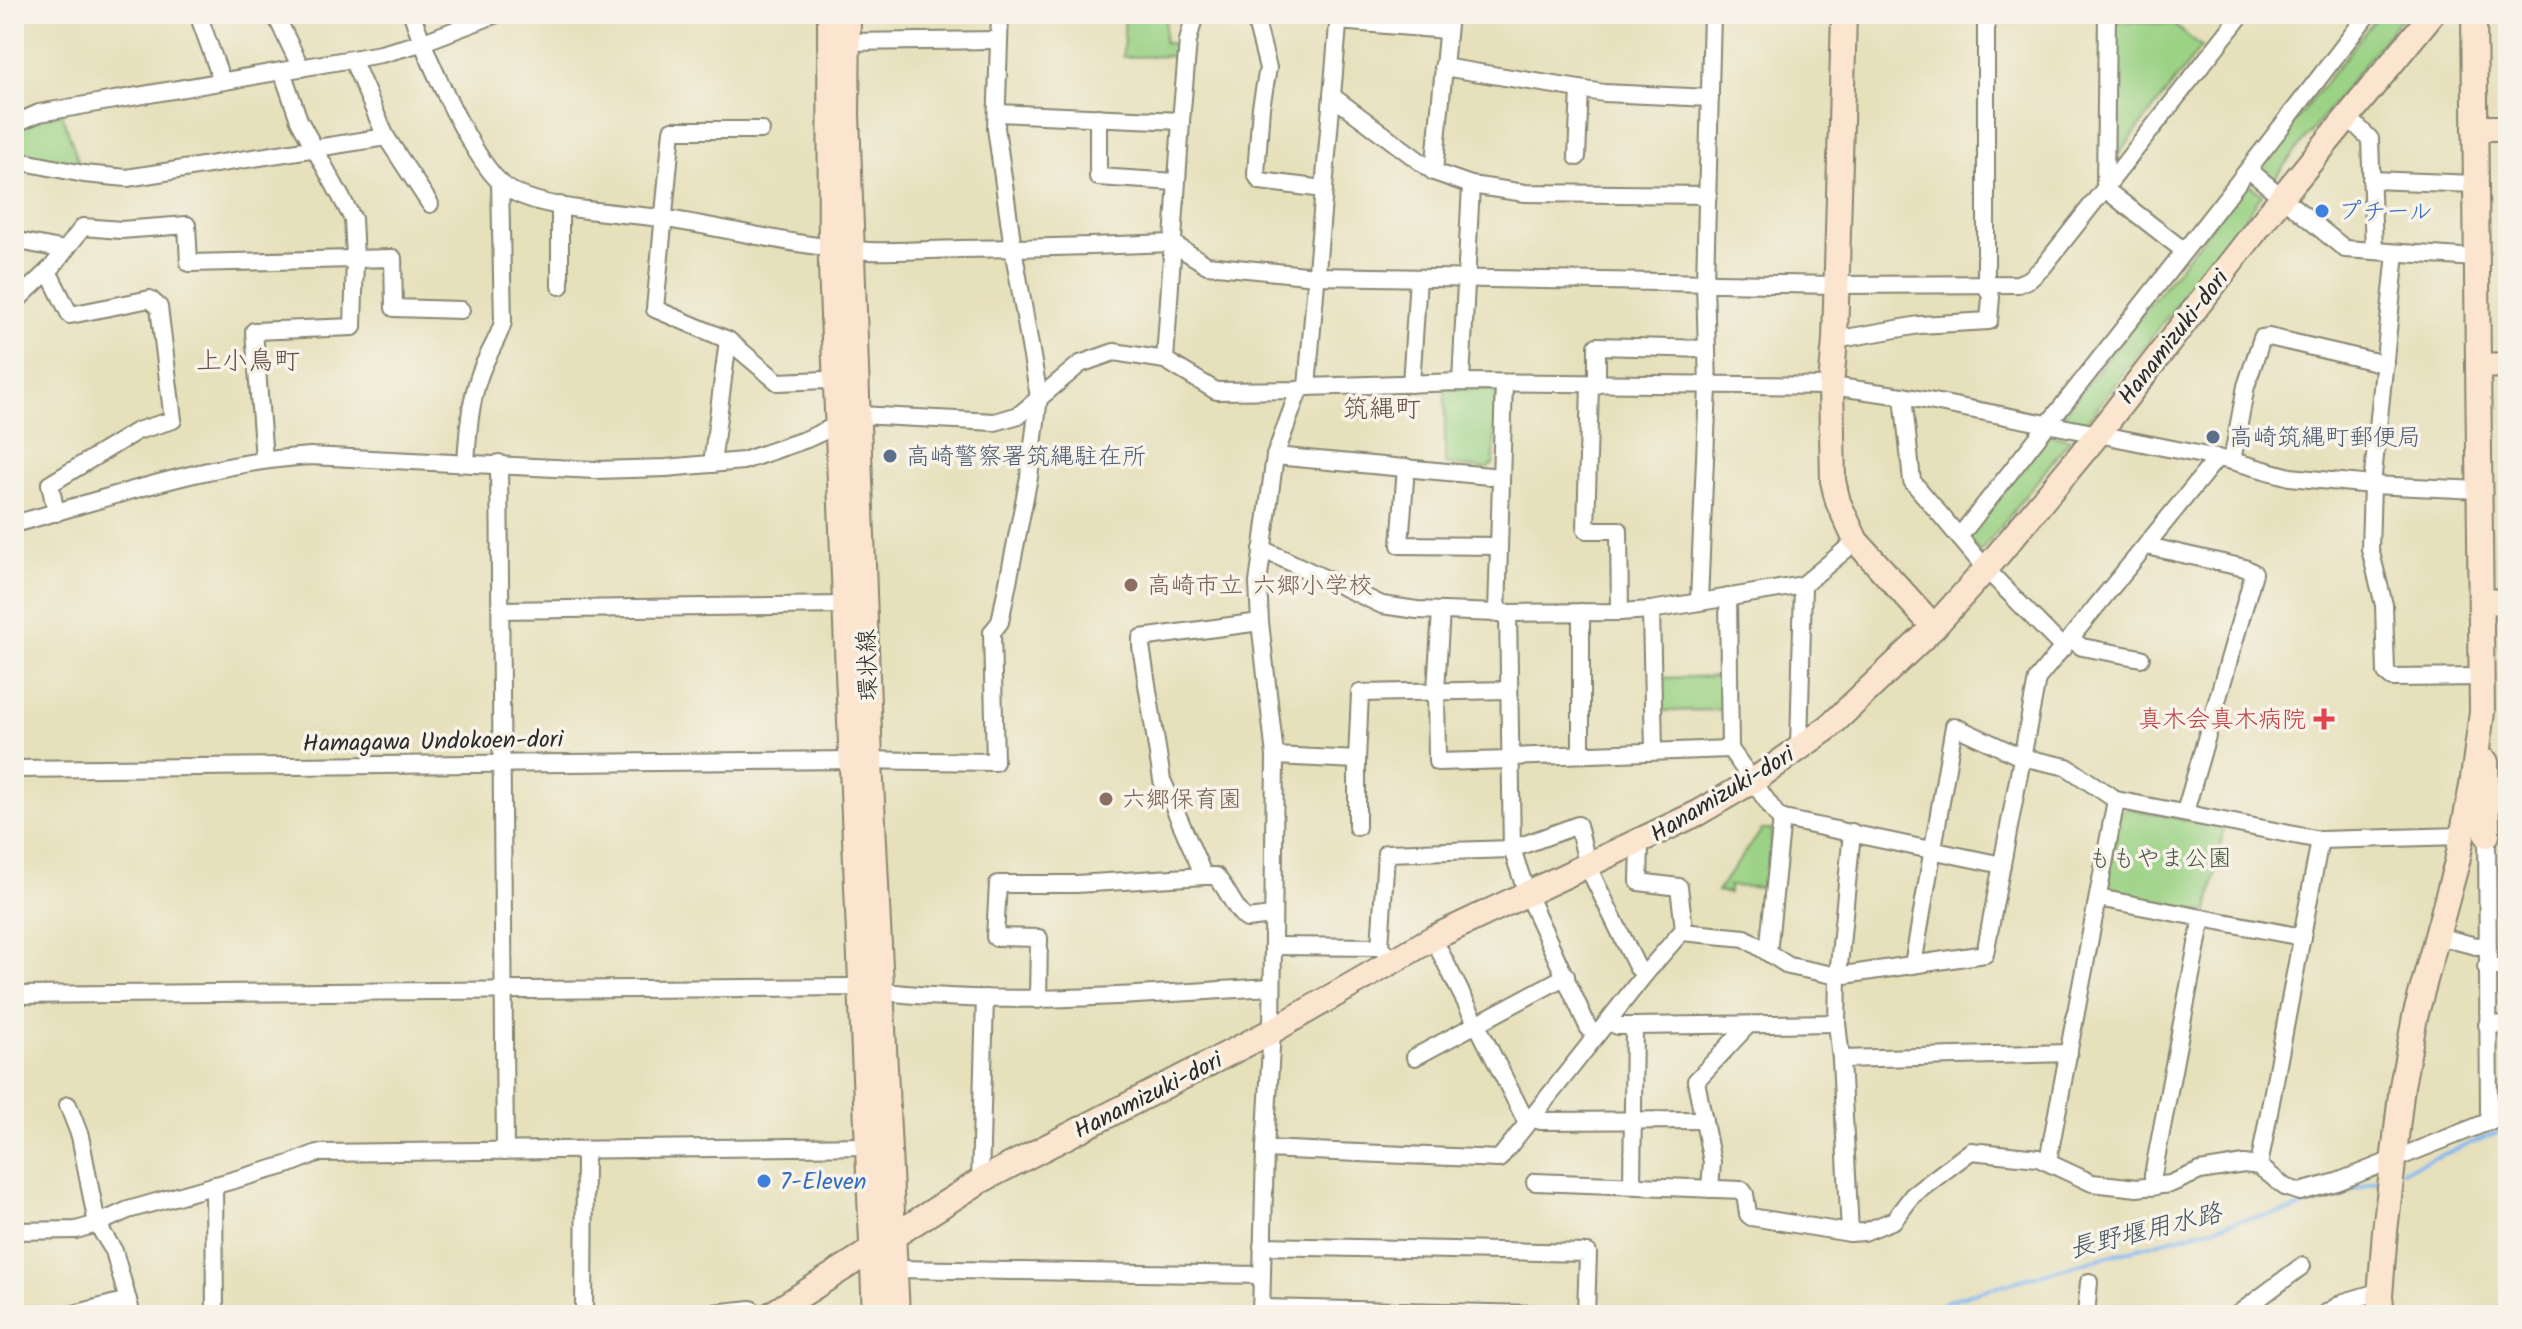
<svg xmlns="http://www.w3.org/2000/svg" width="2522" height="1329" viewBox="0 0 2522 1329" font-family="Kalam,'Klee One',sans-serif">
<rect width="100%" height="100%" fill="#f7f3e8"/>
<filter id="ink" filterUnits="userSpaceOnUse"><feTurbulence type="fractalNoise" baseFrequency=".0125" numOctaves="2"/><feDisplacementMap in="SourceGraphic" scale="16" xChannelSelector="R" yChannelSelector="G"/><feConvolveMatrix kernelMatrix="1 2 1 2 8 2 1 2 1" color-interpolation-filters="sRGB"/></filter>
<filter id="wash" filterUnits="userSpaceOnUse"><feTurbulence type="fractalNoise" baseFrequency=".006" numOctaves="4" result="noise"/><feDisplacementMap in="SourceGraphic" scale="32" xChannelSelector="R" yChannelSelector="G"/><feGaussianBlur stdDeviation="1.8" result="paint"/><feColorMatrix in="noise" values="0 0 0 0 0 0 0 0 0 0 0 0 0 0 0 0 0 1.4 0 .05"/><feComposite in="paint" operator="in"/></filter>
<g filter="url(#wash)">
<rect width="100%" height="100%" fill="#e6e0bb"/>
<!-- green -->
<g fill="#9bd285" stroke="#637e58" stroke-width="2">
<path d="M1125 14H1166L1164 43 1182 44 1181 56 1123 57Z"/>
<path d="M2379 14H2404L2272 181 2259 167Z"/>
<path d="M2115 22 2173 24 2201 47 2119 154 2115 155Z"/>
<path d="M62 114 80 166 14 153V131L44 117Z"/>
<path d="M2244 185H2250L2262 195 2085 423 2062 419V416Z"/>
<path d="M1445 388 1492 389 1496 394 1494 463 1487 469 1445 464Z"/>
<path d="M2049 434 2070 439 1980 553 1967 537Z"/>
<path d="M1722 676V710L1658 711V678Z"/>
<path d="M2127 808 2224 828 2208 912 2109 891 2108 882 2119 814Z"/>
<path d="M1762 830H1772L1767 888 1729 886V893L1717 891Z"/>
</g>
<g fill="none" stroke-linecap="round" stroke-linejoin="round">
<!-- stream -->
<g stroke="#83b7f1" stroke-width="4">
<path d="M2402 1171 2508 1128"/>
<path d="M1920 1315 1947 1301 1973 1293 2241 1220 2290 1211 2379 1180"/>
</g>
</g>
</g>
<g filter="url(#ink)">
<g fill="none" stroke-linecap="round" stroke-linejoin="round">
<defs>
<g id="street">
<path d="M198 14 222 81"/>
<path d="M275 14 301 68"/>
<path d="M412 14C425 53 474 166 507 188 542 211 617 212 660 218 730 228 798 248 869 251 899 252 930 250 960 249 1031 248 1101 246 1172 243L1207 265 1316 276 1836 285 2018 284 2030 279 2043 267 2242 14"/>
<path d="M1254 14 1268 68 1261 107 1256 174 1260 181 1324 189"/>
<path d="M2107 14 2105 189 2183 250"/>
<path d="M1338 21 1447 30"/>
<path d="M846 42 999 40"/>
<path d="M352 59 386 137 430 204"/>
<path d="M1443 67 1604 93 1710 98"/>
<path d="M1332 96 1434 172 1471 185 1525 193 1708 195"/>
<path d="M997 113 1181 121"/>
<path d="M1098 117V177L1176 182"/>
<path d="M2349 118 2370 139 2374 251"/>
<path d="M14 124 39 113 381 54 421 43 497 14"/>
<path d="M761 130H672L655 309 728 340 778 382 826 380"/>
<path d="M1577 157 1580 89"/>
<path d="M14 160 84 174 127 178 386 137"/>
<path d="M2249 170 2345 249 2476 258"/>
<path d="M1434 172 1449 14"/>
<path d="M2371 180 2476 184"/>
<path d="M14 240 65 250"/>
<path d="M2396 253 2372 485 2370 549 2384 605 2386 673 2392 678 2483 677"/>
<path d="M48 271 70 315 150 299 159 307 173 420 137 431 50 484 56 513"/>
<path d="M560 286V205"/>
<path d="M14 303 53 266 83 227 121 230 187 225 189 263 393 258 394 308 461 310"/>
<path d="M1835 340 1919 325 1989 321 1991 297 1986 285V14"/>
<path d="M1165 360 1181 121 1188 41 1195 14"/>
<path d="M1461 382 1471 185"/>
<path d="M1411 384 1418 278"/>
<path d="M1590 385 1586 530H1619L1620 612"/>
<path d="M1597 385V346L1707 349"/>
<path d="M1307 387 1339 14"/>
<path d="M1903 396 1912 481 1986 569 2063 648"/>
<path d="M1275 456 1501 477"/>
<path d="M264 459 254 331 353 327 355 258 353 219 299 120 282 71"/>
<path d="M2232 461 2246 386 2262 338 2269 337 2385 364"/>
<path d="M466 462C468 432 470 402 480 374 486 356 498 341 503 322L500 182"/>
<path d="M499 463 505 1151"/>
<path d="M712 464 728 340"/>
<path d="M1406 467 1400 545 1499 546"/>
<path d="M14 524C110 498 210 462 310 456L595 470 666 468 743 461 807 439 859 415 995 422 1019 415 1080 364 1114 352 1165 360 1216 391 1299 390 1307 387 1461 382 1831 386 1903 396 2098 434 2232 461 2290 477 2372 485 2479 490"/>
<path d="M1959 537C2096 363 2234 190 2368 14"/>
<path d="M2147 546 2245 568 2254 573 2185 812"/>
<path d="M1262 549 1382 605 1417 610 1497 613 1620 612 1651 610 1803 585 1856 541"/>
<path d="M1728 597 1730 749 1779 818 2002 865"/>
<path d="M1699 601 1708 387 1705 282 1712 14"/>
<path d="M501 610 846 605"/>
<path d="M1651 610 1654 751"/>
<path d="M1441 611 1436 690 1437 762 1510 760"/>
<path d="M1581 612V754"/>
<path d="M1497 613 1504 383"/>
<path d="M1508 613 1512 849 1527 894 1588 1027 1596 1036"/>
<path d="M1260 622 1141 638V646L1162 780 1204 876H1216C1227 888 1235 911 1247 919L1272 916"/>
<path d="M2072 640 2082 647 2141 658"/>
<path d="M1799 748 1803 585"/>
<path d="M1275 756 1357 760 1360 693 1509 690"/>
<path d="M1510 757 1730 749"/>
<path d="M14 769 853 760 995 762 992 632 1000 622 1029 477 1039 397 1013 248 996 128 1000 14"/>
<path d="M1357 827V760"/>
<path d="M2487 835 2489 1112 2492 1121"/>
<path d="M2098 898 2302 937"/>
<path d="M1682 932 1745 938 1789 966 1838 976 1985 954 2037 679 2217 458"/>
<path d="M2437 936 2476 946 2486 945"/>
<path d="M1433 938 1524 1117 1541 1121 1704 1120"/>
<path d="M1273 946 1380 947 1387 953"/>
<path d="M1380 947 1386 853 1512 849 1578 825 1588 867 1637 967 1645 974"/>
<path d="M1768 953 1782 818"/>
<path d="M1913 965 1954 726 2021 757 2067 767 2116 800 2320 840 2462 836"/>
<path d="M2486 967H2508"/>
<path d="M14 995 848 987C988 1009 1130 995 1271 987"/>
<path d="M1038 1000 1039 938 995 937 998 884H1076L1204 876"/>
<path d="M1608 1022 1618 1026H1634L1837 1023"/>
<path d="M2487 1025 2508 1024"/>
<path d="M1415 1057 1566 976"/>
<path d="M1841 1059 2069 1053"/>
<path d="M68 1105 80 1136 97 1224 114 1251 132 1315"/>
<path d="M1265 1149 1499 1159 1645 974 1684 929 1679 887 1639 882 1640 843"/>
<path d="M2048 1161 2116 800"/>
<path d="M2259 1166 2320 840"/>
<path d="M980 1181 985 998"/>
<path d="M1535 1182 1742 1190 1745 1194 1748 1214 1751 1217 1850 1233 1864 1232 1894 1220 1913 1195 1971 1151 2038 1158 2092 1183 2137 1188 2170 1184 2200 1171 2244 1164 2259 1166 2285 1187 2300 1192 2337 1182 2508 1114"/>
<path d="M214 1185 215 1315"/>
<path d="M1632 1185 1634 1026"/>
<path d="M2153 1187V1175L2202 918"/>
<path d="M1710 1189 1712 1162 1696 1081 1748 1025"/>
<path d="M14 1231 76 1230 97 1224 128 1210 290 1164 317 1153 869 1146"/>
<path d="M1850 1233 1841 1059 1837 1023 1838 976 1852 832"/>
<path d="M1262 1246 1588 1253 1586 1315"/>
<path d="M895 1269 1261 1275"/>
<path d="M1261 1308 1586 1315"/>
<path d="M70 1315 128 1300"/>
<path d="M584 1315 585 1151"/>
<path d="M694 1315 751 1309 759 1315"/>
<path d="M1261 1315 1265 1149 1272 1031 1275 756 1260 622 1258 583 1275 456 1299 390"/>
<path d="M2086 1315 2089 1282"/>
<path d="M2237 1315 2302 1266"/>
<path d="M2323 1315 2344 1302 2381 1291"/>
<path d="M2503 1315 2508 1311"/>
</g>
<g id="secondary">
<path d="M830 14 831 267 875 1315"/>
<path d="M848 14 847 115 870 761 897 1315"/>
<path d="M1844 14 1835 340 1831 386 1833 481 1838 502 1856 541 1934 627"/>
<path d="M2475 128H2508"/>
<path d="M2478 366 2508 365"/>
<path d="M2482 602 2508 601"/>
<path d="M2486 762 2487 835"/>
<path d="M770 1315 980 1181 1272 1031 1433 938 1698 813 1756 779 1829 727 1934 627 1986 569 2098 434 2281 198 2432 14"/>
<path d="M2382 1315 2380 1296 2385 1231 2402 1086 2415 1017 2457 862 2472 786 2482 712 2474 14"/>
</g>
</defs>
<!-- street casing -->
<use href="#street" stroke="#888673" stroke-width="20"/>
<!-- secondary casing -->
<use href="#secondary" stroke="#888673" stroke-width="28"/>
<!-- street -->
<use href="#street" stroke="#fff" stroke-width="16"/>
<!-- secondary -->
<use href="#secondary" stroke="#fce5cf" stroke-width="24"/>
</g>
</g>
<!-- markers -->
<g fill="#3f7fe0" stroke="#f7f3e8" stroke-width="3">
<circle cx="2322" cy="211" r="8"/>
<circle cx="764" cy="1181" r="8"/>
</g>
<g fill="#5c6f8a" stroke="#f7f3e8" stroke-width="3">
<circle cx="2213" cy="437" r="8"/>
<circle cx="890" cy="456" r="8"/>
</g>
<g fill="#8d6e63" stroke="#f7f3e8" stroke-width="3">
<circle cx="1131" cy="585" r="8"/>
<circle cx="1106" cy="799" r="8"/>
</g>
<path fill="#e0444e" stroke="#f7f3e8" stroke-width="3" d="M2320 707h8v8h8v8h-8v8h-8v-8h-8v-8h8z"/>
<g text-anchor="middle" stroke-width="7" stroke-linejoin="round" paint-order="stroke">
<!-- shop labels -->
<g font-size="24" fill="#366cbe" stroke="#f7f3e8" text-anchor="start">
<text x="2338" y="219">プチール</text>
<text x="780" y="1189">7-Eleven</text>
</g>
<!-- street labels -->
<g font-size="24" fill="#2b2b2b" stroke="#f7f3e8">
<text transform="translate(2173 337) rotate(-52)" y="8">Hanamizuki-dori</text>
<text transform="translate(867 665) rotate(-92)" y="8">環状線</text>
<text transform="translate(433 741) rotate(-1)" y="8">Hamagawa Undokoen-dori</text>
<text transform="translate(1722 794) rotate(-31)" y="8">Hanamizuki-dori</text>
<text transform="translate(1148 1095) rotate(-27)" y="8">Hanamizuki-dori</text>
</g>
<!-- service labels -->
<g font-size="24" fill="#4e5e75" stroke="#f7f3e8" text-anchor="start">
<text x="2229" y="445">高崎筑縄町郵便局</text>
<text x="906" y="464">高崎警察署筑縄駐在所</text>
</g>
<!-- education labels -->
<g font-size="24" fill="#785e54" stroke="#f7f3e8" text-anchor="start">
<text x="1147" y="593">高崎市立 六郷小学校</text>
<text x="1122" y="807">六郷保育園</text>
</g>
<!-- health labels -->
<g font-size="24" fill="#be3a42" stroke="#f7f3e8" text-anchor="end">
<text x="2306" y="727">真木会真木病院</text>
</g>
<!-- park labels -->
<g font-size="24" fill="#475542" stroke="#f7f3e8">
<text x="2160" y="866">ももやま公園</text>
</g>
<!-- neighbourhood labels -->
<g font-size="26" fill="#68524a" stroke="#f7f3e8">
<text x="248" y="369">上小鳥町</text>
<text x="1382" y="417">筑縄町</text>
</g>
<!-- water labels -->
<g font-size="26" font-style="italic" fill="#455566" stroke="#f7f3e8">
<text transform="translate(2145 1230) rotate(-14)" y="9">長野堰用水路</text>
</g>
</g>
<!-- margin -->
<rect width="2522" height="1329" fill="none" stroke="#f7f3e8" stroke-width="48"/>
</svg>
